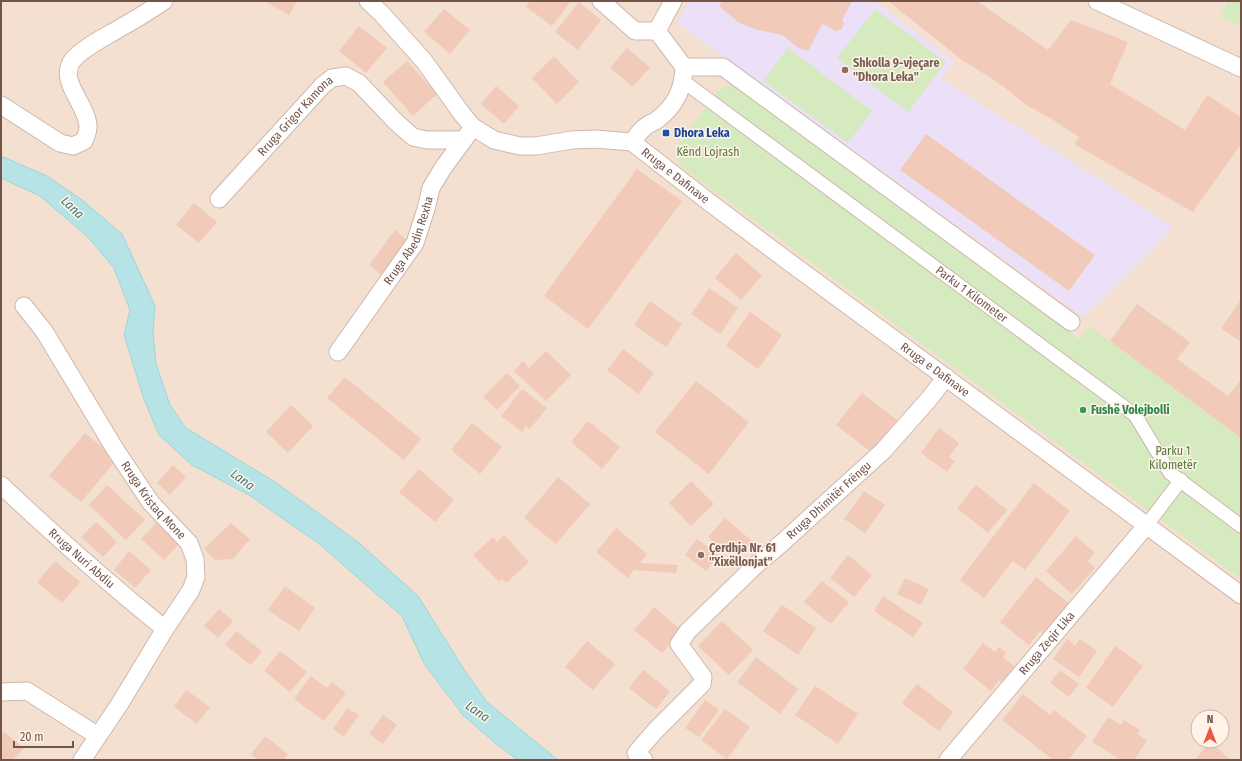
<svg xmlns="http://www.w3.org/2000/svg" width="1242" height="761" viewBox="0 0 1242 761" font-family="'Fira Sans Condensed',sans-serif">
<rect width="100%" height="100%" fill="#fcefe2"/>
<!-- residential -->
<path fill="#f4e0d0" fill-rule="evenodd" d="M1 1H1241V760H1ZM1198 717H1222V741H1198Z"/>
<!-- education -->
<path fill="#ecdff8" d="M689 1H875L954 61 941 79 1059 153 1173 227 1127 275 1083 317 677 23Z"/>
<!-- green -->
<g fill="#d6eac0">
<path d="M1228 1H1241V26L1221 17Z"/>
<path d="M875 9 946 62 908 112 837 58Z"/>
<path d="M788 48 872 111 848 143 763 81Z"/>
<path d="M732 85 738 86 1079 339 1089 326 1241 438V579L682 167 677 159 678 145 718 91 725 86Z"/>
</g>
<!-- water -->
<path fill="#b6e4e6" stroke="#9dd5d7" d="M1 156 47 176 82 200 122 234 155 306 153 332 156 364 170 405 186 428 275 482 358 542 418 596 465 671 487 702 558 760H518L495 743 463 715 425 665 402 616 318 543 249 495 192 465 159 435 144 399 124 335 130 310 114 268 87 236 40 196 1 178Z"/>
<!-- building -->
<g fill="#f2cab9">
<path d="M264 1H297L289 15Z"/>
<path d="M530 1H571L552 26 526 7Z"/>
<path d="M722 1H852L842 20 844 23 842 29 836 31 822 24 809 50H803L796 46 782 35 754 29 738 22 719 6Z"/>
<path d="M888 1H977L1048 50 1071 20 1128 42 1110 84 1185 130 1207 95 1241 117V144L1193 212 1074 144 1079 137 1050 118 1026 105 1003 86 962 60Z"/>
<path d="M579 2 601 20 578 50 555 32Z"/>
<path d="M444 9 470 30 450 54 424 32Z"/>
<path d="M359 26 387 48 366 73 339 51Z"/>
<path d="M627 48 650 67 633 87 610 68Z"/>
<path d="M554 56 579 82 557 104 532 78Z"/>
<path d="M407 61 437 94 413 116 383 82Z"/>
<path d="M496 86 519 106 504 124 481 104Z"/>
<path d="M926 134 1095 255 1069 291 900 170Z"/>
<path d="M637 169 682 201 588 329 544 296Z"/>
<path d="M194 203 217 222 199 243 176 225Z"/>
<path d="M395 230 409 242 385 278 369 265Z"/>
<path d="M736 253 762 275 741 300 715 278Z"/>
<path d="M709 288 738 308 720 334 691 314Z"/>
<path d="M1241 300V342L1221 328Z"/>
<path d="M650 301 682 324 666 347 634 325Z"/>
<path d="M1137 304 1190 342 1177 359 1228 396 1241 380V438L1110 341Z"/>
<path d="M750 312 782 335 758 369 726 346Z"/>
<path d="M623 349 654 373 638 394 607 370Z"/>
<path d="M546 351 571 375 546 401 514 371 523 361 529 368Z"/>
<path d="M507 373 520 386 497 410 483 397Z"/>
<path d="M345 377 421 439 404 460 327 398Z"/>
<path d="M696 381 749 422 709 474 655 432Z"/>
<path d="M522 389 547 408 530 429 526 426 522 432 501 416Z"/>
<path d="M862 393 897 420 871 452 836 425Z"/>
<path d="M291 405 313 426 288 453 266 432Z"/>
<path d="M588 421 620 447 602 469 571 442Z"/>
<path d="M472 423 502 447 480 474 451 450Z"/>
<path d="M939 428 959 443 949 457 955 461 947 472 921 453Z"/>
<path d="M85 433 117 459 81 502 49 476Z"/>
<path d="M173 465 186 477 170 495 157 483Z"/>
<path d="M419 469 454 500 435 522 399 492Z"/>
<path d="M558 477 590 504 556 544 524 518Z"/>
<path d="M691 481 714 504 691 526 669 503Z"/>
<path d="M1034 483 1070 511 1025 570 1013 561 984 598 960 580Z"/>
<path d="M107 485 145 520 126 540 89 505Z"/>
<path d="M976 485 1007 510 988 533 957 508Z"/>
<path d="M864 491 885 505 865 533 844 519Z"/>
<path d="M725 518 753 542 743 554 733 545 726 552 708 537Z"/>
<path d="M160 519 183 540 164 560 141 539Z"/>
<path d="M96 522 117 542 103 557 81 537Z"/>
<path d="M231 523 250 539 233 559 215 560 204 549Z"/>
<path d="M616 528 647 554 640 563 678 565 676 573 634 570 628 578 596 552Z"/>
<path d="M504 535 529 562 506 583 502 579 499 582 473 555 493 537 497 542Z"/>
<path d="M1076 536 1095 553 1088 561 1095 568 1072 594 1046 571Z"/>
<path d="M697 539 718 555 706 571 685 555Z"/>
<path d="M129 551 151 570 135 588 114 570Z"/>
<path d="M848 555 872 575 854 597 830 578Z"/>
<path d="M55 561 80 582 62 603 37 582Z"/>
<path d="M1036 577 1075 608 1047 636 1040 631 1029 645 1000 622Z"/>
<path d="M905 578 929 589 921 605 897 594Z"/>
<path d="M822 581 849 602 831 624 804 602Z"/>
<path d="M285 586 315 608 299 631 268 610Z"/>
<path d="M883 596 923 623 913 637 874 611Z"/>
<path d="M782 605 816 628 798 655 763 631Z"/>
<path d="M654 607 681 630 662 653 634 630Z"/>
<path d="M219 609 233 621 218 638 204 626Z"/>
<path d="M722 621 753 650 729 675 698 646Z"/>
<path d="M236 631 262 651 251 665 225 645Z"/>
<path d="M1067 639 1075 646 1080 639 1097 651 1079 677 1053 659Z"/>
<path d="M587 641 615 664 593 690 565 667Z"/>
<path d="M983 643 995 652 999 647 1006 653 1003 657 1019 670 1006 686 999 680 991 691 963 669Z"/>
<path d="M1115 646 1143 666 1113 707 1086 688Z"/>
<path d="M280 651 307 672 290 692 264 671Z"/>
<path d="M756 657 798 689 780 714 737 682Z"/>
<path d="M643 670 670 691 656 709 629 688Z"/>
<path d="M1060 670 1079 684 1069 697 1050 683Z"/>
<path d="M311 676 327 688 332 682 346 693 324 721 294 699Z"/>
<path d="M917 684 953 712 939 731 902 703Z"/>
<path d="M815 686 858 714 838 744 795 715Z"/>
<path d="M186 690 210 707 197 724 174 707Z"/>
<path d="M1023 694 1050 715 1054 710 1087 736 1068 760H1053L1002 720Z"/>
<path d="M705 700 719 710 699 737 685 728Z"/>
<path d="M347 708 359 715 344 737 333 729Z"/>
<path d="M725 709 750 727 727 759 701 740Z"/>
<path d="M383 715 397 725 383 744 369 734Z"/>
<path d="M1108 717 1121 725 1124 720 1140 730 1137 734 1147 740 1134 760H1121L1092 742Z"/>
<path d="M4 732 24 748 13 760H1V736Z"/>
<path d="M265 736 288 754 283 760H258L251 754Z"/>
<path d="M1210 742 1231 760H1195Z"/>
</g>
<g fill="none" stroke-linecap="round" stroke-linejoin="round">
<defs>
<g id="pedestrian">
<path id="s1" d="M683 81 1135 415 1170 473 1241 526"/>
<path d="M1146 526 1181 480"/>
</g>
<g id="minor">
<path d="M368 1 381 13 424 61 462 114 473 127 494 140 520 146H536L572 140 595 139 632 142"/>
<path d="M601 1 635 31H657"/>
<path d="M1097 1 1241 68"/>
<path d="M657 31 684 67"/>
<path d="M657 31 673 1"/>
<path d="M684 67H723L1071 322"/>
<path d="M1 105 60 143 73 146 84 141C86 136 88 132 88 127 88 105 58 82 72 61 82 48 105 37 120 28 135 20 149 11 164 1"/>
<path id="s2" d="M632 142 709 202 785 259 1241 595"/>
<path d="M632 142C636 137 639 132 644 128 647 124 653 123 657 120 676 105 683 90 684 67"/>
<path id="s3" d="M219 199 323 85 332 78 346 76 359 83 396 122 413 137 427 140H463"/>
<path id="s4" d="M24 306 44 331 115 449 151 503 189 543 195 559 196 577 191 590 165 629 119 705 82 760"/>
<path id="s5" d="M338 352 415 243 426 209 431 188 443 168 468 134"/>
<path id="s6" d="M1 485C54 535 108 583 165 629"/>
<path d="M1 692 27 691 98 736"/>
<path id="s7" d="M644 760 636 753 655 731 702 684 703 677 679 644 688 631 756 565 783 542 883 451 929 399 946 377"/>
<path id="s8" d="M948 760 1146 526"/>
</g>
</defs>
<!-- pedestrian casing -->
<use href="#pedestrian" stroke="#cfb7ac" stroke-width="15"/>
<!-- minor casing -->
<use href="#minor" stroke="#cfb7ac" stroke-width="19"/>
<!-- pedestrian -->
<use href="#pedestrian" stroke="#fff" stroke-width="13"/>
<!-- minor -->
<use href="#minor" stroke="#fff" stroke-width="17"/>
</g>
<!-- markers -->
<g fill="#8d6e63" stroke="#fff3e8" stroke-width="1.5">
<circle cx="845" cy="70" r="4"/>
<circle cx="701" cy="555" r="4"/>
</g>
<rect fill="#1a4fb4" stroke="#fff3e8" stroke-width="1.5" x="662" y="129" width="8" height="8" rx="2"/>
<circle fill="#2e9e5b" stroke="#fff3e8" stroke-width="1.5" cx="1083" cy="410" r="4"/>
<g text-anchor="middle" stroke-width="3" stroke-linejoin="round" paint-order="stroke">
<!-- education labels -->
<g font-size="12" font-weight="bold" fill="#785e54" stroke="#fff3e8" text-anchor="start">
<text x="853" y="67">Shkolla 9-vjeçare<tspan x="853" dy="14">"Dhora Leka"</tspan></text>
<text x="709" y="552">Çerdhja Nr. 61<tspan x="709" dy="14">"Xixëllonjat"</tspan></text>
</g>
<!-- street labels -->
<g font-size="12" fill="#745348" stroke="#fff3e8">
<text dy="4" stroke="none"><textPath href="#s3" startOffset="113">Rruga Grigor Kamona</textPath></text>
<text dy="4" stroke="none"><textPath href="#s2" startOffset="55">Rruga e Dafinave</textPath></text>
<text dy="4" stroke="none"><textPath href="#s5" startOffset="133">Rruga Abedin Rexha</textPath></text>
<text dy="4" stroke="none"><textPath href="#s1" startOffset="359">Parku 1 Kilometer</textPath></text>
<text dy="4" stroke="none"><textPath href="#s2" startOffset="379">Rruga e Dafinave</textPath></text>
<text dy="4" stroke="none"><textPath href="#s4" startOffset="234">Rruga Kristaq Mone</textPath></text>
<text dy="4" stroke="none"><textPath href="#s7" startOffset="362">Rruga Dhimitër Frëngu</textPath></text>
<text dy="4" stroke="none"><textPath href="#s6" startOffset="109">Rruga Nuri Abdiu</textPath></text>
<text dy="4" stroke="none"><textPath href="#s8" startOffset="153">Rruga Zeqir Lika</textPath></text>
</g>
<!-- transit labels -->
<g font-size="12" font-weight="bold" fill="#164399" stroke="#fff3e8" text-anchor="start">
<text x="674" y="137">Dhora Leka</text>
</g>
<!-- park labels -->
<g font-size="12" fill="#577941" stroke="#fff3e8">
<text x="708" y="156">Kënd Lojrash</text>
<text x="1173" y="455">Parku 1<tspan x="1173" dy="14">Kilometër</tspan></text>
</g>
<!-- leisure labels -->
<g font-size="12" font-weight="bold" fill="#27864d" stroke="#fff3e8" text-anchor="start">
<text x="1091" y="414">Fushë Volejbolli</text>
</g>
<!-- water labels -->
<g font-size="13" font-style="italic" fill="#3c7679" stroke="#fff3e8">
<text transform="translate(73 207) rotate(44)" y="5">Lana</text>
<text transform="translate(243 479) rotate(36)" y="5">Lana</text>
<text transform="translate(478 711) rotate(35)" y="5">Lana</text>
</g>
</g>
<!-- border -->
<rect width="1242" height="761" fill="none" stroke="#745348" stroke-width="4"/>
<!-- north arrow -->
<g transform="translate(1210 729)"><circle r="19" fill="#fff3e8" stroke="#c7b3a8"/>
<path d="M0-3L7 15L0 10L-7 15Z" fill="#e75846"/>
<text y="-6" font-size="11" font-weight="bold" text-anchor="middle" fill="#745348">N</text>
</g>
<!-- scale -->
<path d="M14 741v6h59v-6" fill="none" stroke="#745348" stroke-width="2"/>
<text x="20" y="741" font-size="12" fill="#745348" stroke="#fff3e8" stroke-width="3" paint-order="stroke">20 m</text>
</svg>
